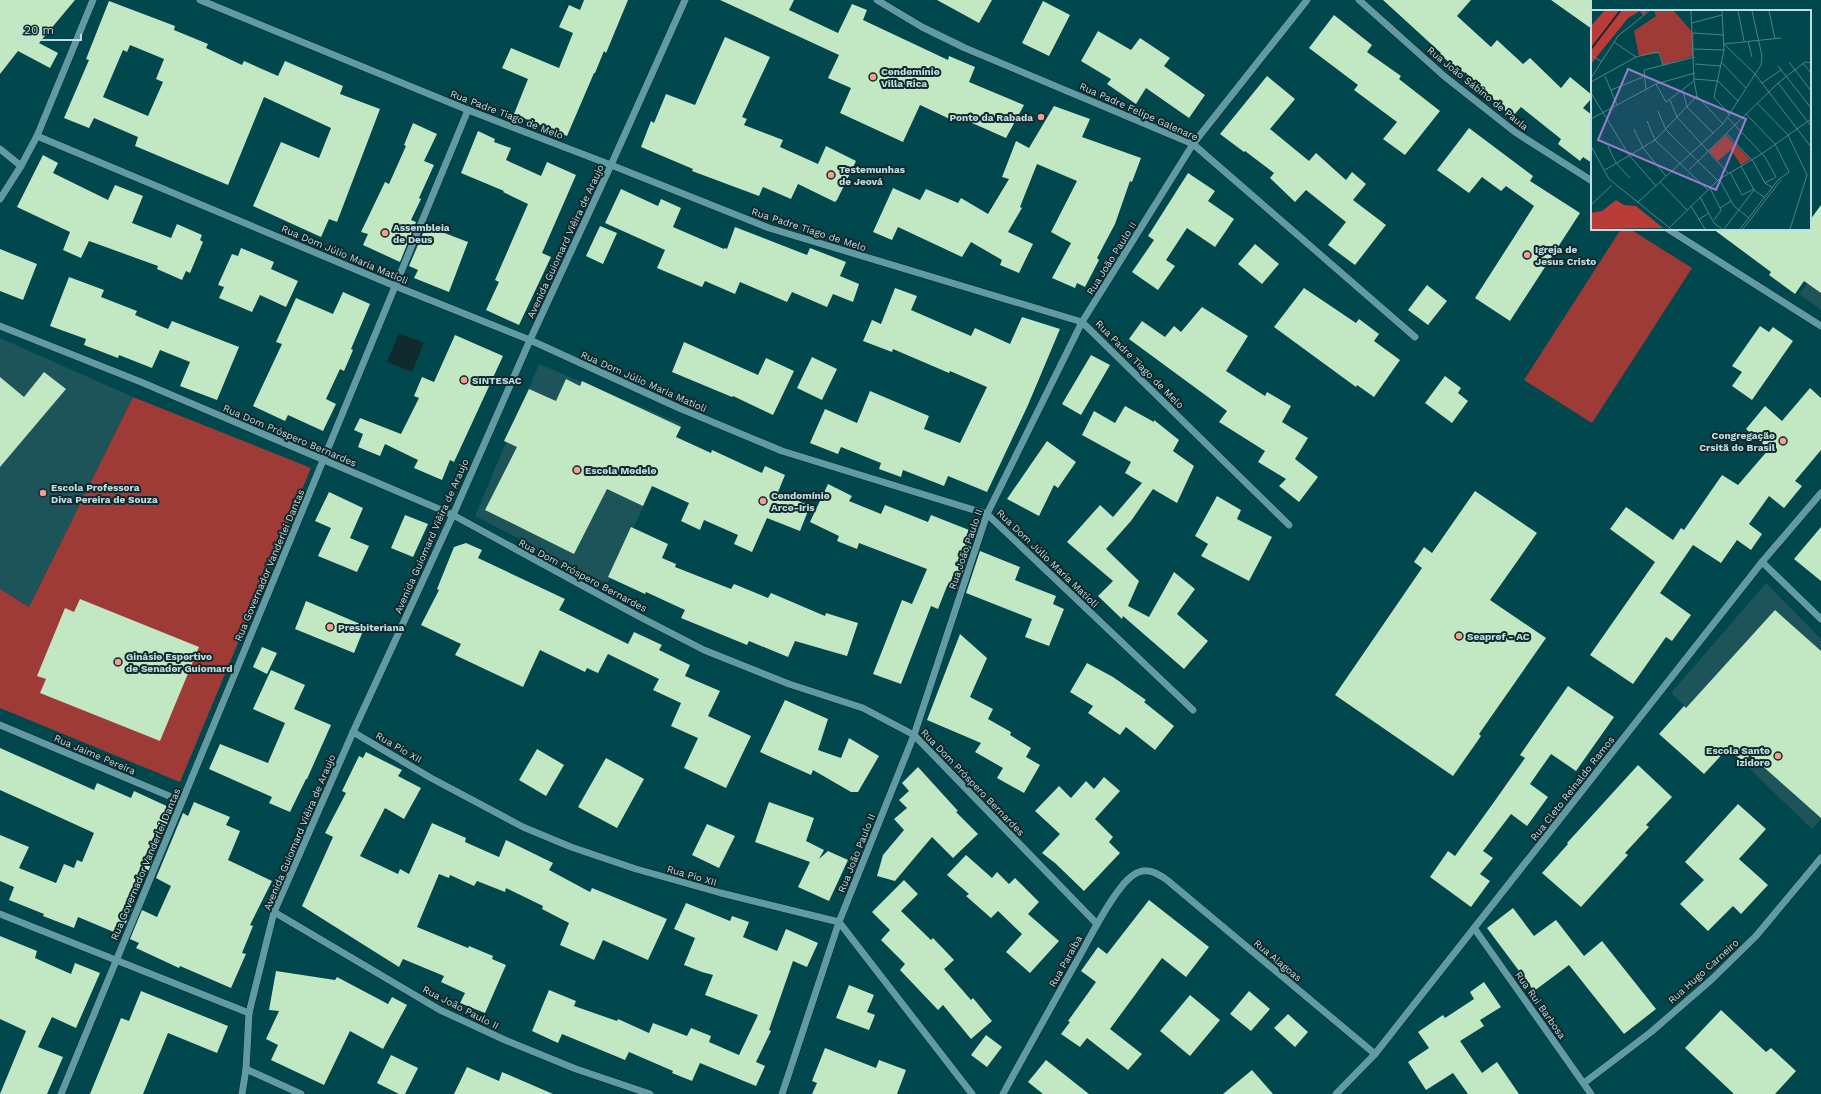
<svg xmlns="http://www.w3.org/2000/svg" width="1821" height="1094" viewBox="0 0 1821 1094" font-family="'Work Sans',sans-serif">
<rect width="100%" height="100%" fill="#00474e"/>
<!-- built -->
<g fill="#1c545a">
<path d="M1821 265V310L1799 294Z"/>
<path d="M0 338 133 397 29 607 0 589Z"/>
<path d="M539 364 682 424 607 584 475 516Z"/>
<path d="M1766 583 1821 639V819L1812 829 1671 693Z"/>
</g>
<!-- green -->
<g fill="#9e3b37">
<path d="M1621 229H1630L1692 268 1592 423 1524 380Z"/>
<path d="M133 397 311 468 180 782 0 708V589L29 607Z"/>
</g>
<!-- water -->
<path fill="#102a2e" d="M399 333 424 343 412 372 387 362Z"/>
<!-- building -->
<g fill="#c2e7c3" fill-rule="evenodd">
<path d="M0 0H75L39 43 58 53 50 68 18 51 0 74Z"/>
<path d="M584 0H628L606 53 604 51 595 73H594L567 136 514 114 528 79 502 68 511 48 559 68 573 33 559 27 569 5 580 10Z"/>
<path d="M720 0H794L789 10 838 33 852 4 867 10 863 20 948 60 949 56 975 67 969 82 1024 105 1006 138 954 115 952 120 920 105 903 142 840 113 851 88 828 78 839 55Z"/>
<path d="M937 0H992L979 23Z"/>
<path d="M1383 0H1471L1457 16 1491 47 1497 40 1523 64 1530 58 1561 88 1570 77 1592 95V98L1583 108 1592 115V163L1583 157 1580 161 1558 144 1561 139 1521 107 1512 117 1465 72 1463 75 1440 54 1441 53Z"/>
<path d="M1551 0H1592V29Z"/>
<path d="M109 1 175 26 174 30 208 44 206 48 242 65 244 61 278 76 285 61 343 86 340 94 380 109 337 222 329 219 321 237 253 206 281 142 319 158 331 128 264 97 228 185 135 146 138 137 94 118 89 128 64 118 89 60 86 59ZM130 45 164 59 156 79 163 82 148 116 103 97 123 50 127 52Z"/>
<path d="M1043 1 1070 15 1049 56 1022 43Z"/>
<path d="M1334 15 1372 45 1367 52 1401 76 1399 79 1440 111 1405 155 1383 139 1397 122 1354 90 1358 85 1309 48Z"/>
<path d="M1098 31 1131 50 1140 38 1170 58 1164 66 1205 95 1189 118 1146 88 1136 104 1107 84 1111 79 1081 61Z"/>
<path d="M725 37 770 57 742 117 747 119 744 125 783 140 780 147 818 164 826 146 856 161 837 200 835 202 798 184 791 199 763 187 759 196 692 171 693 169 641 147 651 121 654 123 666 94 695 105Z"/>
<path d="M1267 76 1295 99 1270 129 1309 161 1316 153 1346 180 1352 172 1366 184 1353 200 1386 225 1355 265 1328 245 1346 222 1306 190 1295 202 1270 178 1274 173 1245 151 1244 152 1220 134Z"/>
<path d="M1054 106 1090 119 1082 137 1141 158 1132 182 1130 181 1115 224 1097 258 1099 260 1085 287 1077 283 1075 288 1052 278 1071 243 1051 232 1077 181 1037 164 1020 207 1022 208 1008 232 1033 244 1019 273 1000 265 1002 260 971 242 962 257 898 227 892 240 873 232 893 188 920 200 926 189 958 203 961 198 988 214 1009 179 1002 177 1016 141 1029 148Z"/>
<path d="M413 123 437 134 424 161 434 165 419 198 421 199 411 220 416 222 400 262 363 245 368 234 361 232 385 182 389 184 406 146 404 145Z"/>
<path d="M1469 128 1533 176 1530 181 1580 213 1510 321 1475 298 1534 206 1506 186 1501 191 1482 177 1469 193 1437 170Z"/>
<path d="M478 131 495 139 494 142 511 148 506 160 541 176 547 162 576 175 542 253 551 257 519 325 486 310 499 282 495 280 528 204 503 192 504 191 461 173Z"/>
<path d="M43 155 58 163 53 173 108 200 115 185 143 196 132 223 171 238 177 224 202 235 200 240 203 242 190 273 186 271 182 280 157 269 158 266 89 241 81 258 63 250 70 232 17 207Z"/>
<path d="M1188 173 1215 191 1208 201 1234 219 1215 247 1187 228 1166 260 1175 266 1158 290 1132 272 1154 240 1148 236Z"/>
<path d="M621 189 658 206 661 199 681 208 673 227 724 249 725 248 727 249 735 227 807 255 810 248 846 262 840 276 859 284 853 302 833 294 827 307 792 292 787 302 740 282 735 294 705 281 702 287 657 268 665 250 605 223Z"/>
<path d="M1821 205V293L1804 281 1795 294 1769 275 1771 272 1713 229H1810V220Z"/>
<path d="M426 226 468 242 449 292 414 278 418 270 409 266Z"/>
<path d="M600 226 617 233 603 264 586 256Z"/>
<path d="M1255 244 1279 264 1262 284 1238 264Z"/>
<path d="M241 248 274 262 271 269 298 281 286 307 260 295 252 312 219 298 224 287 218 285 232 254 238 256Z"/>
<path d="M0 249 37 264 23 300 0 291Z"/>
<path d="M69 277 104 290 101 297 137 311 135 315 168 329 172 321 239 347 217 400 180 386 190 362 160 350 152 368 119 355 118 358 84 345 86 339 50 326Z"/>
<path d="M1427 285 1447 301 1428 325 1408 310Z"/>
<path d="M895 288 917 296 911 310 971 336 975 328 1010 344 1022 317 1060 329 1028 405 987 492 948 476 944 486 903 470 901 477 879 469 881 463 841 447 838 454 810 443 825 409 857 423 870 391 929 416 924 429 960 443 987 387 950 371 949 373 893 349 892 352 863 341 872 320 881 324Z"/>
<path d="M1304 288 1356 323 1359 319 1379 334 1374 341 1400 360 1374 397 1357 385 1356 387 1274 327Z"/>
<path d="M343 292 370 304 351 349 353 350 344 371 340 369 326 399 336 404 323 431 288 415 285 421 253 406 282 344 276 342 296 298 333 314Z"/>
<path d="M1202 307 1248 336 1226 371 1265 396 1267 392 1291 406 1282 422 1308 438 1295 459 1318 477 1299 502 1279 486 1286 479 1258 462 1265 451 1219 422 1227 411 1129 339 1142 321 1165 337 1174 326 1181 332Z"/>
<path d="M1760 326 1769 332 1773 327 1793 341 1752 400 1732 386 1742 372 1732 366Z"/>
<path d="M455 335 503 356 454 462 450 460 442 480 414 468 418 460 385 444 380 456 358 447 363 434 354 430 360 418 401 434 419 398 414 396 422 377 434 382Z"/>
<path d="M684 342 758 375 766 358 794 371 773 415 733 396 732 397 672 372Z"/>
<path d="M1091 355 1110 365 1081 415 1062 404Z"/>
<path d="M812 357 837 369 822 400 797 388Z"/>
<path d="M44 372 66 389 0 467V377L24 397Z"/>
<path d="M1445 376 1461 388 1458 393 1468 401 1452 423 1425 403Z"/>
<path d="M566 379 580 386 582 381 681 427 676 437 711 453 712 450 762 473 765 466 785 475 778 492 810 506 800 531 767 518 752 552 734 544 738 535 704 520 700 530 681 521 689 503 652 486 643 506 607 489 574 554 485 510 517 447 504 441 529 389 556 401Z"/>
<path d="M1810 388 1821 398V450L1795 481 1802 486 1784 508 1769 496 1749 524 1762 534 1751 550 1737 540 1721 563 1693 545 1660 593 1691 615 1672 641 1666 637 1633 684 1590 655 1655 562 1610 529 1626 507 1673 540 1681 528 1684 530 1722 475 1738 485 1769 449 1746 429 1765 406 1782 421Z"/>
<path d="M1125 406 1154 422V420L1179 440 1173 451 1194 466 1177 503 1153 489 1131 521 1106 549 1139 581 1128 606 1149 617 1174 572 1195 589 1177 614 1208 641 1184 669 1123 616 1122 619 1098 596 1113 581 1067 542 1100 505 1113 517 1142 483 1125 473 1131 462 1082 435 1094 411 1115 423Z"/>
<path d="M1047 441 1076 462 1058 488 1054 485 1039 516 1007 499Z"/>
<path d="M828 484 852 496 849 501 881 514 885 505 928 522 931 515 969 530 965 545 971 547 957 590 947 586 938 609 931 606 901 684 873 674 902 600 912 604 927 569 859 543 857 549 837 541 839 536 810 522Z"/>
<path d="M1475 491 1537 533 1490 600 1546 638 1479 734 1481 736 1453 776 1335 695 1422 568 1414 562 1424 547 1432 553Z"/>
<path d="M329 492 363 508 350 538 369 546 357 572 318 556 331 528 315 521Z"/>
<path d="M1217 496 1241 510 1237 519 1272 537 1249 581 1201 556 1208 544 1195 536Z"/>
<path d="M405 515 428 524 413 557 391 548Z"/>
<path d="M631 527 668 544 662 558 676 564 675 567 731 589 734 584 768 598 771 593 825 616 826 613 858 623 847 656 795 641 788 657 749 641 747 645 681 618 685 610 646 592 645 594 608 577Z"/>
<path d="M1821 527V581L1794 559Z"/>
<path d="M466 543 482 550 478 558 565 599 559 610 628 644 634 632 662 645 659 650 690 665 685 676 720 691 708 716 751 736 726 788 684 768 698 738 671 726 681 703 653 690 659 679 608 654 598 673 587 668 585 672 540 650 523 687 455 655 461 644 421 625 439 590 437 589 454 547Z"/>
<path d="M980 551 1020 567 1015 580 1056 596 1053 604 1064 609 1049 646 1025 637 1032 619 966 593Z"/>
<path d="M80 599 199 647 160 741 40 693 46 679 37 676 65 608 74 612Z"/>
<path d="M306 601 365 626 354 653 295 629Z"/>
<path d="M1775 610 1821 651V818L1750 755 1743 762 1728 748 1704 774 1659 734 1684 706 1686 708Z"/>
<path d="M960 634 987 658 970 697 993 709 988 719 1011 732 1010 735 1031 748 1026 757 1040 765 1024 793 997 778 1003 768 975 752 981 743 927 720Z"/>
<path d="M262 647 277 653 267 674 253 667Z"/>
<path d="M1087 663 1113 677 1146 700 1144 702 1174 726 1155 750 1126 727 1120 735 1088 713 1093 706 1070 692Z"/>
<path d="M271 670 305 685 294 709 331 725 307 779H306L290 812 269 803 272 797 209 769 220 744 268 763 285 723 253 709Z"/>
<path d="M1568 686 1614 717 1576 771 1551 754 1530 784 1548 797 1527 826 1511 814 1483 851 1493 858 1480 874 1490 881 1471 907 1430 877 1448 851 1455 856 1494 802 1525 758 1520 755Z"/>
<path d="M785 700 828 719 818 750 841 758 849 738 879 756 858 792H851L813 770 811 775 760 752Z"/>
<path d="M0 748 94 790 97 783 131 798 134 791 173 809 147 874 141 871 128 903 133 906 121 935 78 917 74 928 43 916 44 914 9 900 14 887 0 881V835L29 847 19 868 56 883 64 864 74 868 77 860 82 862 94 833 0 790Z"/>
<path d="M537 749 564 765 546 796 519 780Z"/>
<path d="M366 752 402 770 398 776 421 788 404 819 385 808 360 856 398 874 400 869 409 874 432 823 466 838 465 842 499 857 506 840 553 863 549 870 590 892 592 888 667 919 648 960 603 940 594 960 560 945 569 923 542 909 543 906 506 888 505 892 477 881 474 886 450 875 449 878 439 874 417 927 468 948 469 946 493 956 492 959 506 965 485 1013 460 1003 465 993 441 982 444 976 403 959 399 967 302 906 333 837 325 833 346 793 342 791 359 756 363 758Z"/>
<path d="M606 758 644 779 617 828 578 807Z"/>
<path d="M1638 765 1672 797 1646 825 1649 827 1625 853 1628 855 1581 907 1542 873 1568 844 1567 843Z"/>
<path d="M918 767 958 811 956 812 978 834 953 858 932 837 895 881 877 876 883 855 904 830 894 819 907 808 899 800 909 791 902 783Z"/>
<path d="M1104 777 1120 791 1095 819 1113 837 1109 842 1120 853 1084 891 1055 863 1042 853 1060 834 1035 811 1059 786 1071 798 1086 781 1094 789Z"/>
<path d="M194 802 230 817 226 825 240 831 228 860 272 881 250 925 253 926 242 953 246 954 231 988 180 966 179 968 136 948 139 943 130 939 142 910 157 917 171 886 156 878 183 813 188 816Z"/>
<path d="M769 802 814 818 806 841 824 850 819 859 828 851 848 860 829 901 798 887 810 862 755 842Z"/>
<path d="M1738 804 1766 829 1739 859 1768 885 1741 914 1733 906 1708 931 1680 904 1704 880 1685 862Z"/>
<path d="M707 824 735 836 719 868 692 855Z"/>
<path d="M966 855 992 878 997 872 1009 884 1015 878 1039 902 1028 914 1059 941 1030 973 1006 952 1022 934 998 911 991 918 966 896 969 894 947 875Z"/>
<path d="M904 880 918 894 901 911 931 940 933 938 954 960 944 969 971 1000 973 998 992 1021 971 1039 943 1005 938 1010 900 970 905 964 881 940 890 930 872 912Z"/>
<path d="M1149 900 1209 947 1186 977 1162 958 1110 1029 1142 1054 1128 1070 1087 1038 1080 1047 1061 1034 1070 1022 1068 1021 1096 982 1081 971 1098 947 1107 954Z"/>
<path d="M686 903 730 921 732 916 749 922 743 937 777 951 786 929 818 943 807 967 793 961 769 1030 771 1031 756 1062 765 1066 756 1086 700 1063 692 1081 672 1073 673 1071 629 1052 625 1060 562 1034 558 1043 532 1031 549 990 576 1001 574 1006 617 1021 618 1019 649 1033 653 1023 687 1036 691 1028 711 1036 709 1042 739 1055 758 1015 705 995 713 975 702 972 684 965 695 938 674 929Z"/>
<path d="M1513 908 1534 936 1556 920 1584 956 1602 941 1656 1009 1624 1034 1569 965 1534 991 1487 928Z"/>
<path d="M0 936 37 951 35 958 71 974 75 963 100 973 76 1028 52 1017 38 1047 63 1057 47 1094H0L26 1031 0 1019Z"/>
<path d="M276 971 335 980 337 977 388 1004 392 997 407 1005 383 1049 350 1031 324 1085 271 1060 278 1045 266 1039 279 1011 269 1010Z"/>
<path d="M1484 982 1501 1007 1480 1020 1484 1026 1460 1041 1482 1073 1497 1062 1519 1094H1468L1453 1073 1426 1090 1408 1062 1429 1048 1418 1032 1443 1015 1445 1018 1474 999 1470 992Z"/>
<path d="M849 985 874 995 867 1012 875 1015 869 1030 836 1018Z"/>
<path d="M141 991 228 1026 217 1053 168 1033 143 1094H90L121 1018 129 1021Z"/>
<path d="M1249 991 1270 1009 1251 1031 1230 1014Z"/>
<path d="M1190 995 1220 1020 1190 1056 1160 1031Z"/>
<path d="M1721 1010 1766 1052 1771 1048 1796 1071 1775 1094H1734L1685 1048Z"/>
<path d="M1288 1014 1308 1032 1295 1047 1274 1028Z"/>
<path d="M986 1035 1002 1047 987 1067 971 1055Z"/>
<path d="M825 1048 876 1068 879 1060 906 1070 897 1094H812L817 1083 812 1081Z"/>
<path d="M391 1055 418 1068 405 1094H399L377 1083Z"/>
<path d="M1046 1060 1089 1094H1043L1028 1082Z"/>
<path d="M467 1067 499 1081 502 1072 553 1094H454Z"/>
<path d="M1252 1070 1273 1094H1223Z"/>
</g>
<g fill="none" stroke-linecap="round" stroke-linejoin="round">
<defs>
<g id="minor">
<path d="M200 0 468 110 611 165 769 228 1082 322 1289 525"/>
<path d="M877 0 922 27 965 48 1193 144 1415 337"/>
<path d="M1359 0 1444 76 1515 132 1592 181"/>
<path d="M37 136 395 286 530 340 679 408 782 451 987 514 1193 710"/>
<path d="M0 149 21 166"/>
<path d="M0 199 21 166 37 136 93 0"/>
<path d="M1668 229 1821 326"/>
<path d="M0 326 141 382 453 515 638 616 704 650 789 684 863 708 914 735 1097 924"/>
<path d="M1762 562 1821 619"/>
<path d="M0 725 181 801"/>
<path d="M353 732 431 778 523 827 571 847 636 869 721 893 839 922 972 1094"/>
<path d="M274 912 440 1010 505 1040 576 1069 650 1094"/>
<path d="M0 914 249 1013"/>
<path d="M1474 928 1591 1094"/>
<path d="M246 1069 301 1094"/>
<path d="M1584 1083 1651 1032 1711 980 1756 936 1821 858"/>
<path d="M61 1094 468 110"/>
<path d="M242 1094 246 1069 249 1013 274 912 353 732 453 515 530 340 611 165 685 0"/>
<path d="M782 1094 839 922 914 735 987 514 1082 322 1193 144 1307 0"/>
<path d="M1003 1094C1029 1046 1056 998 1083 950 1093 931 1116 887 1132 876 1145 866 1156 872 1167 880L1375 1054"/>
<path d="M1336 1094 1375 1054 1762 562 1821 493"/>
</g>
</defs>
<!-- minor casing -->
<use href="#minor" stroke="#0a2a2e" stroke-width="8"/>
<!-- minor -->
<use href="#minor" stroke="#609ba3" stroke-width="7"/>
</g>
<!-- markers -->
<g fill="#f59c93" stroke="#10292c" stroke-width="1.5">
<circle cx="873" cy="77" r="4"/>
<circle cx="1041" cy="117" r="4"/>
<circle cx="831" cy="175" r="4"/>
<circle cx="385" cy="233" r="4"/>
<circle cx="1527" cy="255" r="4"/>
<circle cx="464" cy="380" r="4"/>
<circle cx="1783" cy="441" r="4"/>
<circle cx="577" cy="470" r="4"/>
<circle cx="43" cy="493" r="4"/>
<circle cx="763" cy="501" r="4"/>
<circle cx="330" cy="627" r="4"/>
<circle cx="1459" cy="636" r="4"/>
<circle cx="118" cy="662" r="4"/>
<circle cx="1778" cy="756" r="4"/>
</g>
<g text-anchor="middle" stroke-width="4" stroke-linejoin="round" paint-order="stroke">
<!-- poi labels -->
<g font-size="10" font-weight="bold" fill="#c0dde1" stroke="#10292c" text-anchor="start">
<text x="881" y="75">Condomínio<tspan x="881" dy="12">Villa Rica</tspan></text>
<text x="1033" y="121" text-anchor="end">Ponto da Rabada</text>
<text x="839" y="173">Testemunhas<tspan x="839" dy="12">de Jeová</tspan></text>
<text x="393" y="231">Assembleia<tspan x="393" dy="12">de Deus</tspan></text>
<text x="1535" y="253">Igreja de<tspan x="1535" dy="12">Jesus Cristo</tspan></text>
<text x="472" y="384">SINTESAC</text>
<text x="1775" y="439" text-anchor="end">Congregação<tspan x="1775" dy="12">Crsitã do Brasil</tspan></text>
<text x="585" y="474">Escola Modelo</text>
<text x="51" y="491">Escola Professora<tspan x="51" dy="12">Diva Pereira de Souza</tspan></text>
<text x="771" y="499">Condomínio<tspan x="771" dy="12">Arco-Iris</tspan></text>
<text x="338" y="631">Presbiteriana</text>
<text x="1467" y="640">Seaprof - AC</text>
<text x="126" y="660">Ginásio Esportivo<tspan x="126" dy="12">de Senador Guiomard</tspan></text>
<text x="1770" y="754" text-anchor="end">Escola Santo<tspan x="1770" dy="12">Izidoro</tspan></text>
</g>
<!-- street labels -->
<g font-size="10" fill="#c0dde1" stroke="#10292c">
<text transform="translate(1478 88) rotate(39)" y="4">Rua João Sábino de Paula</text>
<text transform="translate(1139 111) rotate(24)" y="4">Rua Padre Felipe Galenare</text>
<text transform="translate(507 114) rotate(21)" y="4">Rua Padre Tiago de Melo</text>
<text transform="translate(809 229) rotate(18)" y="4">Rua Padre Tiago de Melo</text>
<text transform="translate(565 241) rotate(-65)" y="4">Avenida Guiomard Viêira de Araujo</text>
<text transform="translate(345 254) rotate(23)" y="4">Rua Dom Júlio Maria Matioli</text>
<text transform="translate(1111 258) rotate(-58)" y="4">Rua João Paulo II</text>
<text transform="translate(1140 364) rotate(45)" y="4">Rua Padre Tiago de Melo</text>
<text transform="translate(644 381) rotate(24)" y="4">Rua Dom Júlio Maria Matioli</text>
<text transform="translate(290 435) rotate(23)" y="4">Rua Dom Próspero Bernardes</text>
<text transform="translate(431 536) rotate(-66)" y="4">Avenida Guiomard Viêira de Araujo</text>
<text transform="translate(965 549) rotate(-71)" y="4">Rua João Paulo II</text>
<text transform="translate(1048 558) rotate(44)" y="4">Rua Dom Júlio Maria Matioli</text>
<text transform="translate(269 565) rotate(-67)" y="4">Rua Governador Vanderlei Dantas</text>
<text transform="translate(583 575) rotate(28)" y="4">Rua Dom Próspero Bernardes</text>
<text transform="translate(399 747) rotate(30)" y="4">Rua Pio XII</text>
<text transform="translate(95 754) rotate(23)" y="4">Rua Jaime Pereira</text>
<text transform="translate(973 782) rotate(46)" y="4">Rua Dom Próspero Bernardes</text>
<text transform="translate(1572 788) rotate(-52)" y="4">Rua Cleto Reinaldo Ramos</text>
<text transform="translate(299 832) rotate(-67)" y="4">Avenida Guiomard Viêira de Araujo</text>
<text transform="translate(856 853) rotate(-68)" y="4">Rua João Paulo II</text>
<text transform="translate(145 864) rotate(-67)" y="4">Rua Governador Vanderlei Dantas</text>
<text transform="translate(692 875) rotate(16)" y="4">Rua Pio XII</text>
<text transform="translate(1278 960) rotate(40)" y="4">Rua Alagoas</text>
<text transform="translate(1065 961) rotate(-61)" y="4">Rua Paraíba</text>
<text transform="translate(1703 971) rotate(-42)" y="4">Rua Hugo Carneiro</text>
<text transform="translate(1541 1005) rotate(55)" y="4">Rua Rui Barbosa</text>
<text transform="translate(461 1007) rotate(27)" y="4">Rua João Paulo II</text>
</g>
</g>
<!-- overview -->
<g transform="translate(1591 10)">
<rect width="220" height="220" fill="#00474e"/>
<path d="M63 1H83L102 23 103 46 72 55 69 43 48 46 43 21 65 6ZM135 125 159 149 150 155 140 140 127 151 118 141Z" fill="#9e3b37"/>
<path d="M13 1H56L52 5 49 1 37 8 0 54V16ZM25 190 33 195 45 196 72 218 0 219V203L11 201Z" fill="#ba3c39"/>
<path fill="none" stroke="#102a2e" stroke-width="2" d="M0 39 29 1"/>
<path fill="none" stroke="#4d8389" stroke-width="1" d="M100 1 103 71 106 86 132 114M131 1 133 40 123 87 138 104M147 1 153 31M178 1 184 29M101 13 131 5M102 23 133 25M157 31 161 47M23 32 45 47M133 34 164 64 220 137M133 34 190 28M103 39 133 40M0 45 11 52M198 52 220 81M131 53 155 78M212 53 220 63M104 54 130 56M187 56 220 98M14 66 26 95M0 68 27 26 58 1M103 69 127 71 147 91M0 72 45 47 65 42 68 43 72 55M171 73 190 60M187 73 220 116M65 74 75 92 103 71M20 80 52 67M55 80 53 60 104 47M92 81 96 97 122 123M0 83 38 145 65 176M79 90 86 107 137 163M166 93 197 125 216 165 199 219M67 101 75 120 126 170M137 108 174 147 185 167 174 173M0 109 65 74 104 63M56 111 64 130 117 180M43 119 52 138 75 166M135 123 162 151 174 173 182 178M0 136 18 169 80 219M17 136 25 153 39 168M150 156 163 180 174 188M14 160 64 130 106 86M98 160 187 73 214 52 220 53M139 162 151 185 163 179M128 169 143 196 158 208M69 172 96 200M119 178 130 200 123 210M109 187 123 213 131 219M46 193 132 114 170 55 171 46 161 1M0 195 21 175M100 196 114 219M129 198 140 191M107 210 118 203M78 218 127 170 172 143 220 109M133 219 163 180M149 219 187 170 198 162 184 134 155 104M152 219 190 170"/>
<path fill="#9a7cce" fill-opacity="0.15" stroke="#9a7cce" stroke-width="2" d="M37 59 155 109 125 180 7 130Z"/>
<rect width="220" height="220" fill="none" stroke="#c0dde1" stroke-width="2"/>
</g>
<!-- scale -->
<path d="M18 34v6h63v-6" fill="none" stroke="#c0dde1" stroke-width="2"/>
<text x="24" y="34" font-size="12" fill="#c0dde1" stroke="#10292c" stroke-width="3" paint-order="stroke">20 m</text>
</svg>
